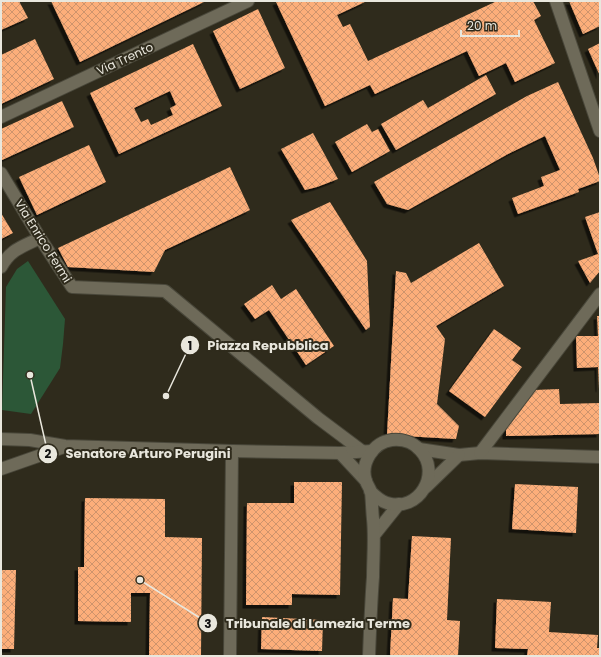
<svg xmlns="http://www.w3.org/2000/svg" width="601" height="657" viewBox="0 0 601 657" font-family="Poppins,sans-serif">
<defs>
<pattern id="building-cross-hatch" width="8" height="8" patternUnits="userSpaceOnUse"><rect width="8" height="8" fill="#fcae7a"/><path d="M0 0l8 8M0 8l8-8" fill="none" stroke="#ce946c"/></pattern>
<filter id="shadow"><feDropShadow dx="-3.5" dy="3.5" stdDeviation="0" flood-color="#0009"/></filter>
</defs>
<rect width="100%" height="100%" fill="#2f2b1c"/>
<!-- green -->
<path fill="#2c5737" d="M28 261 65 319 63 344 60 368 31 414 2 410 6 287 17 269Z"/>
<!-- building -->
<g fill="url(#building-cross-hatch)" fill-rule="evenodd" filter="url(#shadow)">
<path d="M1 1H19L28 18 1 30Z"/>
<path d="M51 1H206L80 62Z"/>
<path d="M278 1H367L337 15 343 27 350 24 368 61 497 1H533L541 16 534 20 555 63 515 82 506 63 479 76 467 51 375 94 370 85 325 106 276 2Z"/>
<path d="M569 1H600V26L583 34Z"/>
<path d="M258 9 285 68 240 89 213 31Z"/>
<path d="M35 39 54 79 1 104V55Z"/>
<path d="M600 43V76L588 49Z"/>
<path d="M193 44 222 106 119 154 90 93ZM170 91 176 105 170 108 173 115 151 125 148 119 141 122 134 108Z"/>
<path d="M486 75 496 94 396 150 381 124 423 100 428 108Z"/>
<path d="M558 82 593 158 600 178V181L578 189 579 192 518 214 512 198 544 186 541 177 560 170 545 136 508 154 408 210 387 204 374 182 527 96Z"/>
<path d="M62 101 74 127 2 160 1 157V129Z"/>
<path d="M367 124 372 132 378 129 390 151 352 172 335 142Z"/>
<path d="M313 133 338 179 317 187 305 190 281 149Z"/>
<path d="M89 145 106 182 37 215 19 177Z"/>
<path d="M230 167 250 210 165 250 154 272 68 267 58 248Z"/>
<path d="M330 202 367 261 370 327 366 330 291 220Z"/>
<path d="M600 212V271L590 283 578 261 598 254 585 217Z"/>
<path d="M1 213 13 233 1 239Z"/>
<path d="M479 243 504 286 436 326 445 339 437 404 459 426 456 439 387 435 396 271 406 273 411 283Z"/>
<path d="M272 285 281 299 296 289 334 346 306 365 269 310 255 319 244 304Z"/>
<path d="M597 316H600V388L599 389 598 367 577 368 576 336H598Z"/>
<path d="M494 329 521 348 512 360 522 367 485 417 449 391Z"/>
<path d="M559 389 560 404 600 403V434L506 436V421L534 390Z"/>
<path d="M294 482H342L340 595 292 594V605H246L247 503H294Z"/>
<path d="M515 484 578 487 576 533 512 529Z"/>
<path d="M85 498 165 499V537L202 538 201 656H149L150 593H131V622L78 621V567H84Z"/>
<path d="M412 536 451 538 447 620 460 621 458 656H390L393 598 408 599Z"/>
<path d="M1 570H16L14 649H1Z"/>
<path d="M497 599 551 602 549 632 598 635 597 648H600V656H527L528 649 495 648Z"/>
<path d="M262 617 323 620 322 651 261 649Z"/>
</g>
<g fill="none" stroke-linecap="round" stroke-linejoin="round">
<defs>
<g id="minor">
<path d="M556 1 600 131"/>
<path d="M1 117 248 1"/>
<path d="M1 173 40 238 72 287 165 291 318 418 362 451"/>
<path d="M1 267C11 249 22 247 40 238"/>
<path d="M1 439 30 440 65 446 232 451 340 453 372 451"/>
<path d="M419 449 459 455 480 453 600 457"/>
<path d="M340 453 366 481"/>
<path d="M480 453 600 294"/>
<path d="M1 469 64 447"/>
<path d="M426 487 459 455"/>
<path d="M375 534 399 504"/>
<path d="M230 656 232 451"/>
<path d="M369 656C370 630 371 603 373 577 373 558 375 539 373 519 372 510 372 501 371 492 370 488 367 485 366 481 360 464 373 442 392 440 402 439 413 442 420 450 442 473 419 513 387 503 380 501 375 496 370 491"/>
</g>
</defs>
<!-- minor casing -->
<use href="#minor" stroke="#49473a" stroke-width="14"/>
<!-- minor -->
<use href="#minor" stroke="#6e6a59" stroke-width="12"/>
</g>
<g text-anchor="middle" stroke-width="4" stroke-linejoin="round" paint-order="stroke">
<!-- street labels -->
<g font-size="12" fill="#e9e7dd" stroke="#2f2b1c">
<text transform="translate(125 59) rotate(-25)" y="4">Via Trento</text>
<text transform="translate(43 241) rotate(58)" y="4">Via Enrico Fermi</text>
</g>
</g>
<!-- callouts -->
<path fill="none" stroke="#e9e7dd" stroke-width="1.5" d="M166 396L190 345M30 375L48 454M140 580L208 623"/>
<g fill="#e9e7dd" stroke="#2f2b1c" stroke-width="1.5">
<circle cx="166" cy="396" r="4"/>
<circle cx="30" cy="375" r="4"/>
<circle cx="140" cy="580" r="4"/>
<circle cx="190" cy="345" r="10"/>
<circle cx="48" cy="454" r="10"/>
<circle cx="208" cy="623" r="10"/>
</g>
<g font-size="12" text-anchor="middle" font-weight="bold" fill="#111">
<text x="190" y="350">1</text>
<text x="48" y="458">2</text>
<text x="208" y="628">3</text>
</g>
<g font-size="13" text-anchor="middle" font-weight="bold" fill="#e9e7dd" stroke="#2f2b1c" stroke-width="4" stroke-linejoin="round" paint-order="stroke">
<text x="268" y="350">Piazza Repubblica</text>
<text x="148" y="458">Senatore Arturo Perugini</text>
<text x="318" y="628">Tribunale di Lamezia Terme</text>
</g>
<!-- border -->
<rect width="601" height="657" fill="none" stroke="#e9e7dd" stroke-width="4"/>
<!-- scale -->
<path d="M461 30v6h58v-6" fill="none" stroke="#e9e7dd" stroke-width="2"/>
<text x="467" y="30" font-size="12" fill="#e9e7dd" stroke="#2f2b1c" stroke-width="3" paint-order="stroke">20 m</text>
</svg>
